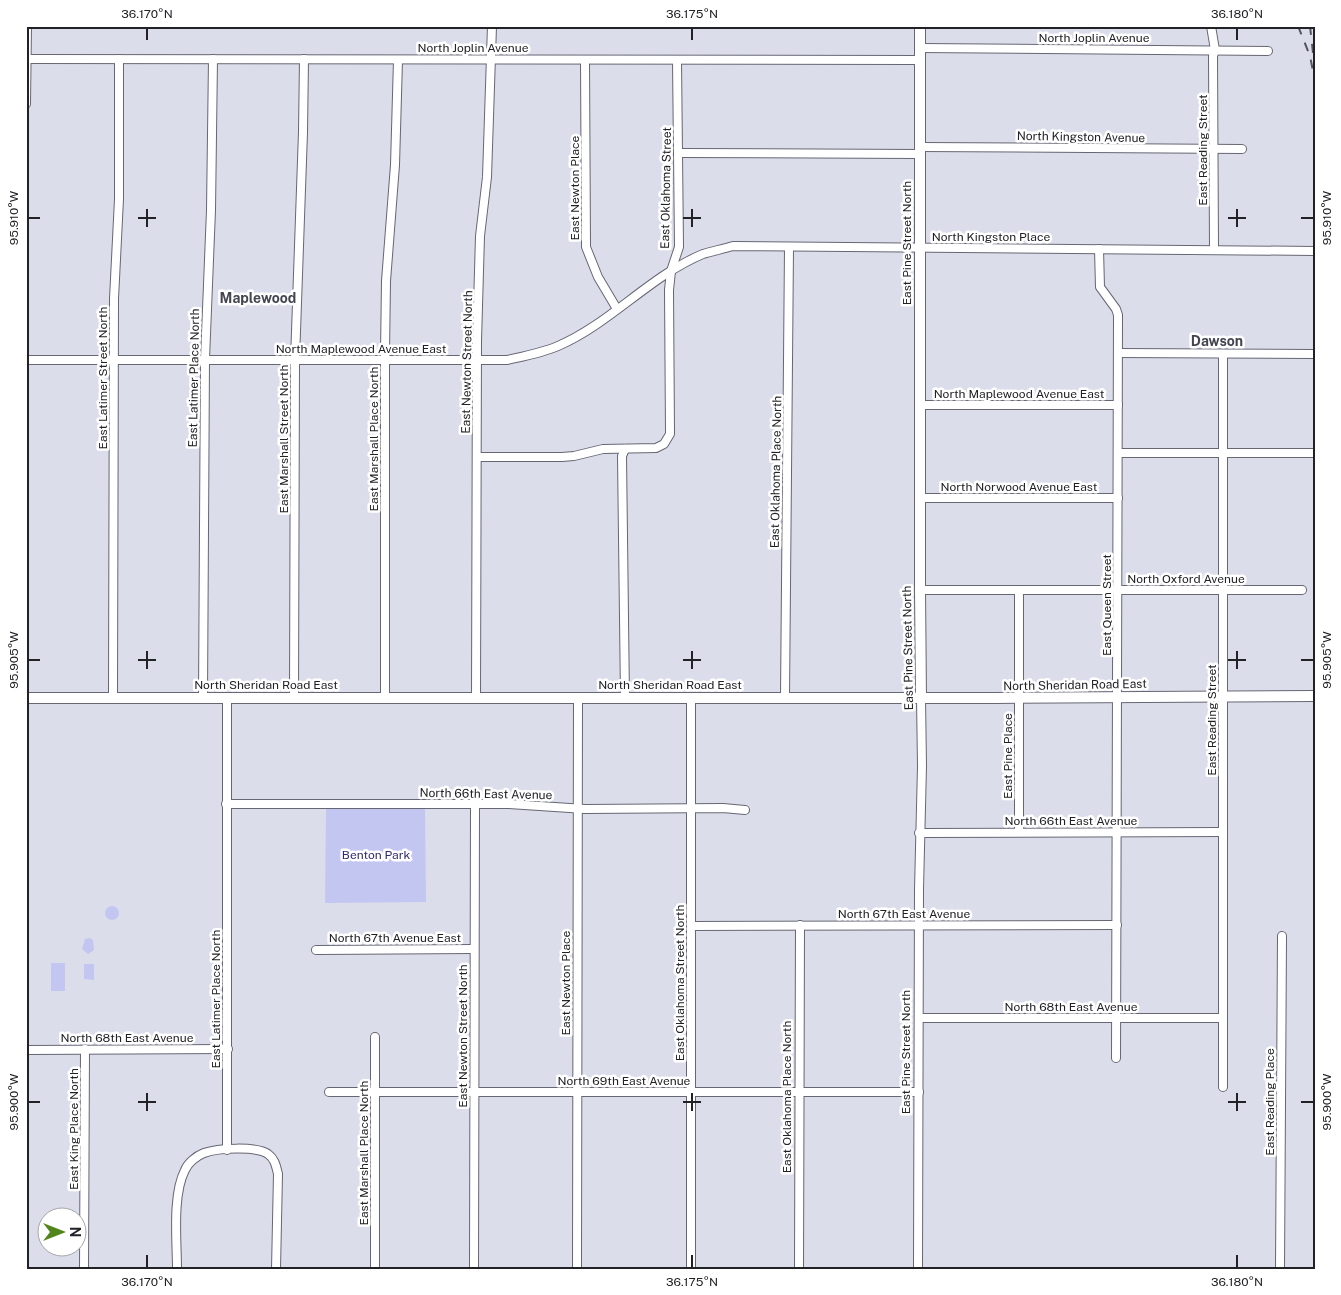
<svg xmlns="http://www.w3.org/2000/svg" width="1341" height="1295" viewBox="0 0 1341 1295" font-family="'Public Sans',sans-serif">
<rect width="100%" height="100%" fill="#dcddeb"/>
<!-- green -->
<g fill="#c4c6f2">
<path d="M326 807H425L426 902 325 903Z"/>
<circle cx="112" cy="913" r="7"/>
<path d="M90 938 93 940 94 950 88 954 82 949 85 939Z"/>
<rect x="51" y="963" width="14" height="28"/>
<path d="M84 964H94V980L84 979Z"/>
</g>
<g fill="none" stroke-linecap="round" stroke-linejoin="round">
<defs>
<g id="minor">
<path d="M1211 26 1215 50 1213 56 1214 250"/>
<path d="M920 48 1268 51"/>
<path d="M26 59 920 60"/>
<path d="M585 60 586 247 598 277 617 309"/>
<path d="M26 104 27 26"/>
<path d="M920 147 1242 149"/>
<path d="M679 153 920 154"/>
<path d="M1099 249 1100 287 1116 309 1118 315 1116 1058"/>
<path d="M1118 353 1315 354"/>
<path d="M26 360H507C525 356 542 353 558 346 611 323 650 276 703 254 713 251 723 249 733 246L1315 251"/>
<path d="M920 405H1118"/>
<path d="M625 449 622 456 625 698"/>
<path d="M1118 453H1315"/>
<path d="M478 457H562L574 456 603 449 656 448 664 444 670 434 669 290 671 271 679 247 677 60"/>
<path d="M920 498H1118"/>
<path d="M920 590H1302"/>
<path d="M785 697 789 248"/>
<path d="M113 698 114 299 119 199V59"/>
<path d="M203 698 205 359 211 210 213 59"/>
<path d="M227 698V1150"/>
<path d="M294 698 295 360 303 132 304 59"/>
<path d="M385 698V353L386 281 395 165 398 60"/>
<path d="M476 698 477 341 480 236 487 177 492 26"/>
<path d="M226 804H509L585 809 723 808 745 810"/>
<path d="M1019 832V590"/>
<path d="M919 833 1223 832"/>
<path d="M691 926 1117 925"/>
<path d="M316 950 474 949"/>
<path d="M919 1018H1223"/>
<path d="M375 1037V1269"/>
<path d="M26 1050 228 1049"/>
<path d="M1223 1087V354"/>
<path d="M329 1092H919"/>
<path d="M84 1269 85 1049"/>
<path d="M177 1269C177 1241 172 1195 185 1170 188 1163 196 1156 204 1153 218 1148 256 1146 268 1154 275 1159 276 1166 278 1174L276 1269"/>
<path d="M474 1269 475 804"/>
<path d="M577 1269 578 698"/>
<path d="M691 1269V697"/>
<path d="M799 1269 800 925"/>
<path d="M918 1269 919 889 922 766 921 698"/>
<path d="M1280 1269 1282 936"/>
</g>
<g id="major">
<path d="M920 26V590L921 698"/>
<path d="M26 698H995L1315 696"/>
</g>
</defs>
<!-- minor casing -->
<use href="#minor" stroke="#666773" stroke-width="10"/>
<!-- major casing -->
<use href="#major" stroke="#666773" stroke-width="12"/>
<!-- minor -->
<use href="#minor" stroke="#fff" stroke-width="8"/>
<!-- major -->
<use href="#major" stroke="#fff" stroke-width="10"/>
<!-- rail -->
<g stroke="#54555c" stroke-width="2" stroke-dasharray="9 9" stroke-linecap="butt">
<path d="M1298 26 1310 56 1315 81"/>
<path d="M1310 26 1313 53"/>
</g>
</g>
<!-- ticks -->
<path fill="none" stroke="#212126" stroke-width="2" d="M147 28V40M692 28V40M1237 28V40M147 209V227M692 209V227M1237 209V227M28 218H40M138 218H156M683 218H701M1228 218H1246M1301 218H1314M147 651V669M692 651V669M1237 651V669M28 660H40M138 660H156M683 660H701M1228 660H1246M1301 660H1314M147 1093V1111M692 1093V1111M1237 1093V1111M28 1102H40M138 1102H156M683 1102H701M1228 1102H1246M1301 1102H1314M147 1255V1268M692 1255V1268M1237 1255V1268"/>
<g text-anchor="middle" stroke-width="5" stroke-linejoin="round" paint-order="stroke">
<!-- street labels -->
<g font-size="12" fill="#212126" stroke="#fff">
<text x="1094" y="42">North Joplin Avenue</text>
<text x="473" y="52">North Joplin Avenue</text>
<text transform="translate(1081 137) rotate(1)" y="4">North Kingston Avenue</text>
<text transform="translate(1203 150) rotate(-90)" y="4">East Reading Street</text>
<text transform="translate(575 188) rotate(-90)" y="4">East Newton Place</text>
<text transform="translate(666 188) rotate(-89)" y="4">East Oklahoma Street</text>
<text x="991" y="241">North Kingston Place</text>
<text transform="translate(907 243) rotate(-90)" y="4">East Pine Street North</text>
<text x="361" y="353">North Maplewood Avenue East</text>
<text transform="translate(467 362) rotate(-89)" y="4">East Newton Street North</text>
<text transform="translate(103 378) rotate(-90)" y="4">East Latimer Street North</text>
<text transform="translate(194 378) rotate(-89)" y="4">East Latimer Place North</text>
<text x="1019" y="398">North Maplewood Avenue East</text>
<text transform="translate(284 439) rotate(-90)" y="4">East Marshall Street North</text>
<text transform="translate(374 439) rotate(-90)" y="4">East Marshall Place North</text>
<text transform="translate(776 472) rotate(-89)" y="4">East Oklahoma Place North</text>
<text x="1019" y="491">North Norwood Avenue East</text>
<text x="1186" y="583">North Oxford Avenue</text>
<text transform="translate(1107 605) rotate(-90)" y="4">East Queen Street</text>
<text transform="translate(908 648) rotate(-91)" y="4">East Pine Street North</text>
<text x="266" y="689">North Sheridan Road East</text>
<text x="670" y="689">North Sheridan Road East</text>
<text transform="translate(1075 685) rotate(-1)" y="4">North Sheridan Road East</text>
<text transform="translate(1212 720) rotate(-90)" y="4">East Reading Street</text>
<text transform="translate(1008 756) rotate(-90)" y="4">East Pine Place</text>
<text transform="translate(486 794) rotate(1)" y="4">North 66th East Avenue</text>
<text x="1071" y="825">North 66th East Avenue</text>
<text x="904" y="918">North 67th East Avenue</text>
<text x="395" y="942">North 67th Avenue East</text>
<text transform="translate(566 983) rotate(-90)" y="4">East Newton Place</text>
<text transform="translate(680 983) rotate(-90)" y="4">East Oklahoma Street North</text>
<text transform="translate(216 999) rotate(-90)" y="4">East Latimer Place North</text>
<text x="1071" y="1011">North 68th East Avenue</text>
<text transform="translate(463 1036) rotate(-90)" y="4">East Newton Street North</text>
<text x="127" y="1042">North 68th East Avenue</text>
<text transform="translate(906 1052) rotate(-90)" y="4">East Pine Street North</text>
<text x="624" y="1085">North 69th East Avenue</text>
<text transform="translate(787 1097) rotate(-90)" y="4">East Oklahoma Place North</text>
<text transform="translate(1270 1102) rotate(-90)" y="4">East Reading Place</text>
<text transform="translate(74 1129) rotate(-90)" y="4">East King Place North</text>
<text transform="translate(364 1153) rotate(-90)" y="4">East Marshall Place North</text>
</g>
<!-- park labels -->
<g font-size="12" fill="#30296e" stroke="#fff">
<text x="376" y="859">Benton Park</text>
</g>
<!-- neighbourhood labels -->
<g font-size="14" font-weight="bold" fill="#454551" stroke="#fff">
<text x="258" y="303">Maplewood</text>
<text x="1217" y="346">Dawson</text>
</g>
</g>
<!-- border -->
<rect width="1341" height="1295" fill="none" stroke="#ffffff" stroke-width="55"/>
<!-- north arrow -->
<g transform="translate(62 1232) rotate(90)"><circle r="24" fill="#ffffff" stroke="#a6a6a8"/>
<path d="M0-4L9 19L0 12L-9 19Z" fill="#52861d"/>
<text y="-8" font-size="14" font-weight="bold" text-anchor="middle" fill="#212126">N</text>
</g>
<rect x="28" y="28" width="1286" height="1240" fill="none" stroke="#212126" stroke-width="2"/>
<g font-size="12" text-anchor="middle" fill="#212126">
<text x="147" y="18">36.170°N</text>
<text x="692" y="18">36.175°N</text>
<text x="1237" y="18">36.180°N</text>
<text transform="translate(1327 218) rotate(-90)" y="4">95.910°W</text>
<text transform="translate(14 218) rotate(-90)" y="4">95.910°W</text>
<text transform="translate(1327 660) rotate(-90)" y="4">95.905°W</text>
<text transform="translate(14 660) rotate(-90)" y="4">95.905°W</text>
<text transform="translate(1327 1102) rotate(-90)" y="4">95.900°W</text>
<text transform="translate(14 1102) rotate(-90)" y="4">95.900°W</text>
<text x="147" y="1286">36.170°N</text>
<text x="692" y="1286">36.175°N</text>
<text x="1237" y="1286">36.180°N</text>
</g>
</svg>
